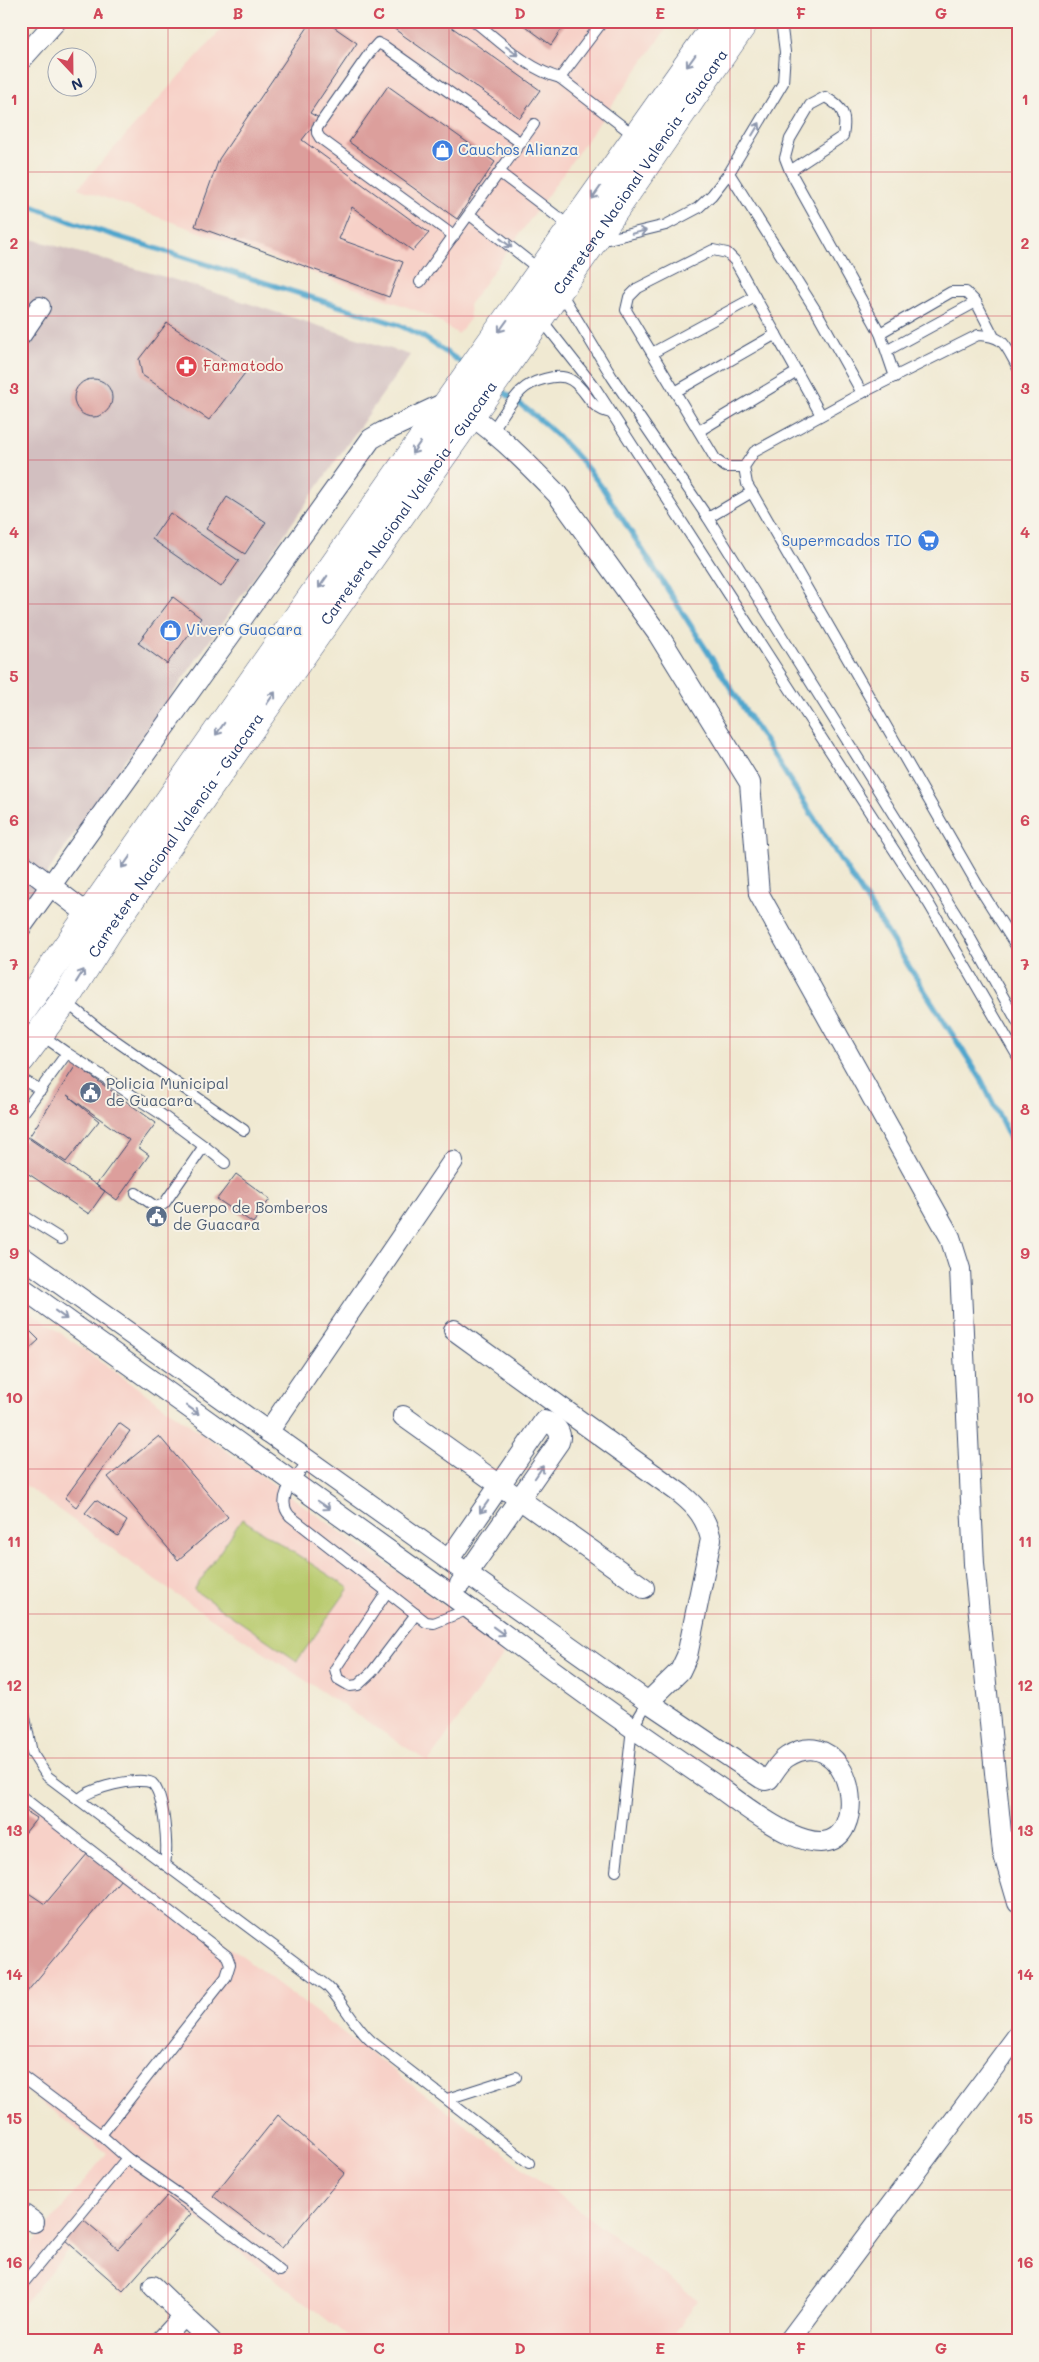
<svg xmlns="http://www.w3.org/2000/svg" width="1039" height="2362" viewBox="0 0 1039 2362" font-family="Mali,sans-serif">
<rect width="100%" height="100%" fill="#f7f3e8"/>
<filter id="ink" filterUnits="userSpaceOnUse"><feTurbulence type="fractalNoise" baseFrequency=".02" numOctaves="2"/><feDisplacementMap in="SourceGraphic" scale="10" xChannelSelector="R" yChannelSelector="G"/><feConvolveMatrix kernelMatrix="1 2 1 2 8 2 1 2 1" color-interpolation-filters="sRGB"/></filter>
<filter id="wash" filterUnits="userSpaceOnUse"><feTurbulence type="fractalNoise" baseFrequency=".0096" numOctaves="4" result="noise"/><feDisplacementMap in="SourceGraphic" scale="20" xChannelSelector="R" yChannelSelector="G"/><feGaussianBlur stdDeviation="1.12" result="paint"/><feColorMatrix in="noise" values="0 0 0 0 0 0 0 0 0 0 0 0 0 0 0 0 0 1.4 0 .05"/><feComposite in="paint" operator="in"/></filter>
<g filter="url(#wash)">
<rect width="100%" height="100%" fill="#f0e9d2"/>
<!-- built -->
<g fill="#f7d1c8">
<path d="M229 21H672L469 305 470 319 458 334 434 318 418 311 78 188Z"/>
<path d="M21 1305 507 1650 428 1762 156 1581 21 1482Z"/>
<path d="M21 1790 698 2300 669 2341H354L193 2215 123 2295 71 2246 21 2308V2258L107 2153 21 2086Z"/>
</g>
<!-- industrial -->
<path fill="#d2bfc0" d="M21 236 172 279 410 355 21 910Z"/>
<!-- green -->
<path fill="#b8ca6d" stroke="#6a7c66" d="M242 1519 349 1588 297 1661 194 1590Z"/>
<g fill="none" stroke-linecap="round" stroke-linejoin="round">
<!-- stream -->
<g stroke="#50a6cd" stroke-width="5.5">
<path d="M21 202 75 223 399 325 422 336 465 365"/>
<path d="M499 389C544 420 572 446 604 490L981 1079 1018 1154"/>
</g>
</g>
<g id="blocks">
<!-- building -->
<g fill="#dc9f9c">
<path d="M312 21H325L357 43 310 113 319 118 302 140 429 233 413 251 352 207 339 239 403 262 389 297 195 226 219 159Z"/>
<path d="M383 21H443L540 90 520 118Z"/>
<path d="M518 21H567L551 45Z"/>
<path d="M388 86 495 162 457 219 349 142Z"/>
<path d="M167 323 245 373 209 420 142 375 139 359Z"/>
<circle cx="93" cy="398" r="19"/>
<path d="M227 497 266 522 245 554 206 529Z"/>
<path d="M170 513 239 561 221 587 152 539Z"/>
<path d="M173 597 201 618 167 664 138 643Z"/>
<path d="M76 1065 156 1123 138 1147 149 1155 117 1200 96 1185 129 1140 67 1095 99 1121 66 1162 29 1137Z"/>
<path d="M27 1137 105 1191 89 1214 21 1169V1145Z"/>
<path d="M236 1174 270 1199 253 1223 217 1199Z"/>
<path d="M21 1322 39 1340 28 1350 21 1342Z"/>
<path d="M119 1423 130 1431 76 1507 65 1498Z"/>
<path d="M159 1436 228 1517 178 1560 108 1477Z"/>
<path d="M96 1500 127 1521 118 1536 85 1513Z"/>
<path d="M21 1808 37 1818 21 1838Z"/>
<path d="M88 1853 121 1879 21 1999V1888L45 1904Z"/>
<path d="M278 2115 345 2173 282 2248 213 2196Z"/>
<path d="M167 2196 191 2214 123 2291 65 2240 83 2219 118 2249Z"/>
</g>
</g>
</g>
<g filter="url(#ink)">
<use href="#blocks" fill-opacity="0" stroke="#3b4b6f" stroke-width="1"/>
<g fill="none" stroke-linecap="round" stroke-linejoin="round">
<defs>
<g id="lane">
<path d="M474 21C501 42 527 69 560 78L603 21"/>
<path d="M560 78 635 136"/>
<path d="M790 171 843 136C847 115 843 107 825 97L810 105 790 139 785 158 790 171 880 333 895 377"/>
<path d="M500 173 571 227"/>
<path d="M729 173 818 314 862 393 754 452 744 467 747 484 977 884 1018 949"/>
<path d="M470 215 540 270"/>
<path d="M454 236 320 138 317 133V128L371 51 378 43 384 46 521 143"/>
<path d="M600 241 666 225 698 208 712 195 729 173 783 83 785 52 781 21"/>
<path d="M420 282 534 124"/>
<path d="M560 291 612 377 708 518 968 934 1018 1023"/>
<path d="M21 305 32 319"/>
<path d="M541 319 596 389 929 904 1018 1057"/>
<path d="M880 333 951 292H966L976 302 993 335"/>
<path d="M888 350 976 302"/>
<path d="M652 353 755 297"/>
<path d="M675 392 776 334"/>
<path d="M862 393 978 335C1005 336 1005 345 1018 368"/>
<path d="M699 431 797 372"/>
<path d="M491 432C501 419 509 403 521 391 531 381 558 372 571 380 589 391 587 408 611 413"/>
<path d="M744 467H726L716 460 626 310 629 297 638 288 713 250 727 253 735 261 821 415"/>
<path d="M708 518 752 492"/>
<path d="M65 1001 99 1029 244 1130"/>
<path d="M67 1053 158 1112 204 1146 164 1204 156 1207 136 1193"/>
<path d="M21 1079 41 1090"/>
<path d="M21 1116 67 1053 40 1034"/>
<path d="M204 1146 225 1163"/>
<path d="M21 1214 61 1239"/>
<path d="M308 1462C296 1477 274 1498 290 1516L426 1622 434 1623 469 1609"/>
<path d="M387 1592 335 1669 338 1679 350 1686 358 1685 372 1672 416 1614"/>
<path d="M21 1698 32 1753 47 1776 327 1986C344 2003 353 2025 371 2041L529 2163"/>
<path d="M21 1796 227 1956 230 1964 226 1977 101 2135"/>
<path d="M79 1800C88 1788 139 1776 152 1783 165 1795 168 1848 165 1865"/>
<path d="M616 1871 632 1728 648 1702"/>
<path d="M21 2075 101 2135 127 2158 196 2206 280 2271"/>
<path d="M447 2099 516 2077"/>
<path d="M21 2286 127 2158"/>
</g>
<g id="street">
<path d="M21 60 56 21"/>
<path d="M21 335 40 307"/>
<path d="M21 863 99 923"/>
<path d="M21 927 371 439 383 432 449 401C489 424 524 460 557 494L658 634 750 783 759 894 950 1237 960 1269 974 1564 1003 1852 1018 1903"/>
<path d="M21 1256 648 1702 761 1778 765 1780 769 1779C774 1772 779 1762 787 1757 832 1728 862 1788 845 1826 824 1873 741 1803 717 1786 691 1769 666 1751 640 1733 576 1689 515 1642 452 1596 308 1493 165 1390 21 1287"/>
<path d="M454 1330 681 1494C697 1507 706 1518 711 1539L687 1656 680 1671 648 1702"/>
<path d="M403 1416 644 1588"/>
<path d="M268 1432 453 1161"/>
<path d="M449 1559 542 1424 544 1421C554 1423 563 1432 559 1442L460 1584"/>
<path d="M21 2213 34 2222"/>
<path d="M153 2286 184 2316"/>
<path d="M161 2341 184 2316 211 2341"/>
<path d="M789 2341 1018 2035"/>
</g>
<g id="secondary">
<path d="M21 1012 449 401 719 21"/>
<path id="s1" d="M21 1059 64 1001 109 930 592 243 745 21"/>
</g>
</defs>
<!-- lane casing -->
<use href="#lane" stroke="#3b4b6f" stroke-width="12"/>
<!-- street casing -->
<use href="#street" stroke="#3b4b6f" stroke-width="22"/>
<!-- secondary casing -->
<use href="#secondary" stroke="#3b4b6f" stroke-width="29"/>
<!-- lane -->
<use href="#lane" stroke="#fff" stroke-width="10"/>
<!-- street -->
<use href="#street" stroke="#fff" stroke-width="20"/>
<!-- secondary -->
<use href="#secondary" stroke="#fff" stroke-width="28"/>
</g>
<!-- one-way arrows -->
<defs><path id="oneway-shaft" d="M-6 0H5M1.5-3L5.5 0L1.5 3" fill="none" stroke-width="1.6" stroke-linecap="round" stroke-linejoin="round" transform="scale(1.25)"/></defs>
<g stroke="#8d97ae">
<use href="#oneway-shaft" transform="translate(512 51) rotate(37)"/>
<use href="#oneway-shaft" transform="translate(691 61) rotate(126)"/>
<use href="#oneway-shaft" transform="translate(756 129) rotate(-59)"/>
<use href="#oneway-shaft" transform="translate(596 193) rotate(125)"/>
<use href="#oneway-shaft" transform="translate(639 232) rotate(-13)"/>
<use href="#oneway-shaft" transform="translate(506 243) rotate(38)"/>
<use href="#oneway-shaft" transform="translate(503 326) rotate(126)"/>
<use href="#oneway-shaft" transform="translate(416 448) rotate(125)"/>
<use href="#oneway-shaft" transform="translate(323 582) rotate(125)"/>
<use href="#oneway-shaft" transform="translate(271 698) rotate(-55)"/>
<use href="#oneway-shaft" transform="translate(220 729) rotate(125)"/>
<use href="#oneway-shaft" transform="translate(126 862) rotate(125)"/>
<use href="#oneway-shaft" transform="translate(80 976) rotate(-58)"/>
<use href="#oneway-shaft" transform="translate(61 1315) rotate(36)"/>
<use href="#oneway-shaft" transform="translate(193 1410) rotate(36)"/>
<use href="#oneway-shaft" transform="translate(539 1472) rotate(-56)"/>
<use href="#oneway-shaft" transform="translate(324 1505) rotate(35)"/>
<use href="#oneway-shaft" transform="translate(484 1507) rotate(125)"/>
<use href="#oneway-shaft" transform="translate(499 1631) rotate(36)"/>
</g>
</g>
<!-- grid -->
<path fill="none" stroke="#d1495b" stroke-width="1" stroke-opacity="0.55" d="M168 21V2341M309 21V2341M449 21V2341M590 21V2341M730 21V2341M871 21V2341M21 172H1018M21 316H1018M21 460H1018M21 604H1018M21 748H1018M21 893H1018M21 1037H1018M21 1181H1018M21 1325H1018M21 1469H1018M21 1614H1018M21 1758H1018M21 1902H1018M21 2046H1018M21 2190H1018"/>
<!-- icons -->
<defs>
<symbol id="shop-disc" viewBox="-11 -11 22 22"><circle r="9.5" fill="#3f7fe0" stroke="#f7f3e8"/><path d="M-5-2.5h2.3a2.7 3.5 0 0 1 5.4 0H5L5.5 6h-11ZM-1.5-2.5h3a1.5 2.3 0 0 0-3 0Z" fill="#fff"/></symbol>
<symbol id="pharmacy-disc" viewBox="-11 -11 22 22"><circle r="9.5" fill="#e0444e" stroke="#f7f3e8"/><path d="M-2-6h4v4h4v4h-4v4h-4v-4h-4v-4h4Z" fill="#fff"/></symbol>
<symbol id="supermarket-disc" viewBox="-11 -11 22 22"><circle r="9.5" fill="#3f7fe0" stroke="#f7f3e8"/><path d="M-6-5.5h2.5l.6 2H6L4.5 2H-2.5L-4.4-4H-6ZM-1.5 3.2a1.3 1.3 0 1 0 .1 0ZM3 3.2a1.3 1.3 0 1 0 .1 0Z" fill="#fff"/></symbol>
<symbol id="civic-disc" viewBox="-11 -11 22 22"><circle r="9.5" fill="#5c6f8a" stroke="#f7f3e8"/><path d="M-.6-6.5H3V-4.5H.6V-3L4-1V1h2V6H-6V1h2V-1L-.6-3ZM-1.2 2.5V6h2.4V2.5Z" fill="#fff"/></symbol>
</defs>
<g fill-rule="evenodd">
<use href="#shop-disc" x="430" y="138" width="25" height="25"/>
<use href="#pharmacy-disc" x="174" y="354" width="25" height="25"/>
<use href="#supermarket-disc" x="916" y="528" width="25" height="25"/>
<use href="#shop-disc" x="158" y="618" width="25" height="25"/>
<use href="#civic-disc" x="78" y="1080" width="25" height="25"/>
<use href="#civic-disc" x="144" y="1204" width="25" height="25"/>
</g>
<g text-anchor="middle" stroke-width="4" stroke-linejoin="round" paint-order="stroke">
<!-- shop labels -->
<g font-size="15" fill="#366cbe" stroke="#f7f3e8" text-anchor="start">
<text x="458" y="155">Cauchos Alianza</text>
<text x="912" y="546" text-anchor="end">Supermcados TIO</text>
<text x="186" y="635">Vivero Guacara</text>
</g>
<!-- street labels -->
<g font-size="15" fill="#1b2f5e" stroke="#f7f3e8">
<text dy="5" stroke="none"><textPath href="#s1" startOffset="1082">Carretera Nacional Valencia - Guacara</textPath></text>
<text dy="5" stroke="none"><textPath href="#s1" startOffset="678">Carretera Nacional Valencia - Guacara</textPath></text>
<text dy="5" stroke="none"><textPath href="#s1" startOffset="272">Carretera Nacional Valencia - Guacara</textPath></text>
</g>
<!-- health labels -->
<g font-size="15" fill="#be3a42" stroke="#f7f3e8" text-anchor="start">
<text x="203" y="371">Farmatodo</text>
</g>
<!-- service labels -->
<g font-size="15" fill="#4e5e75" stroke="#f7f3e8" text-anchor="start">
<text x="106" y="1089">Policia Municipal<tspan x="106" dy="17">de Guacara</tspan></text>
<text x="173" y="1213">Cuerpo de Bomberos<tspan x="173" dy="17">de Guacara</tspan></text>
</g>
</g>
<!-- margin -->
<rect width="1039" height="2362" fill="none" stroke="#f7f3e8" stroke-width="55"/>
<!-- north arrow -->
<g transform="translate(72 72) rotate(158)"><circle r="24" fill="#f7f3e8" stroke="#9fa5b1"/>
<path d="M0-4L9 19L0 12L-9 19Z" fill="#d1495b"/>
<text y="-8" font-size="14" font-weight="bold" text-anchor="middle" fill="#1b2f5e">N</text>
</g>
<rect x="28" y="28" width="984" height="2306" fill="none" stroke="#d1495b" stroke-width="2"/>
<g font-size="16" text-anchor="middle" font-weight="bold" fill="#d1495b">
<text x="98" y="19">A</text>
<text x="238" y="19">B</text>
<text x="379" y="19">C</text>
<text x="520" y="19">D</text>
<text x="660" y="19">E</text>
<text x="801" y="19">F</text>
<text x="941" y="19">G</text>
<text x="14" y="105">1</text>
<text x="1025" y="105">1</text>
<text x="14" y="249">2</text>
<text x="1025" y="249">2</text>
<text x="14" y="394">3</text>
<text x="1025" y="394">3</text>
<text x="14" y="538">4</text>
<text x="1025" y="538">4</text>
<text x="14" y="682">5</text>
<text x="1025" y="682">5</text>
<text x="14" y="826">6</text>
<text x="1025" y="826">6</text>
<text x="14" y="970">7</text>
<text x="1025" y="970">7</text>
<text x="14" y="1115">8</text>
<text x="1025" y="1115">8</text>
<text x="14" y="1259">9</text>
<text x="1025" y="1259">9</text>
<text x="14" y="1403">10</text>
<text x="1025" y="1403">10</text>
<text x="14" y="1547">11</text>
<text x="1025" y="1547">11</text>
<text x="14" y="1691">12</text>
<text x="1025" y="1691">12</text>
<text x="14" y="1836">13</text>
<text x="1025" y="1836">13</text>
<text x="14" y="1980">14</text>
<text x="1025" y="1980">14</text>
<text x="14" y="2124">15</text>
<text x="1025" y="2124">15</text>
<text x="14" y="2268">16</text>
<text x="1025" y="2268">16</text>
<text x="98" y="2354">A</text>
<text x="238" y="2354">B</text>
<text x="379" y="2354">C</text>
<text x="520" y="2354">D</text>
<text x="660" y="2354">E</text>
<text x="801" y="2354">F</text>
<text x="941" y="2354">G</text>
</g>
</svg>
